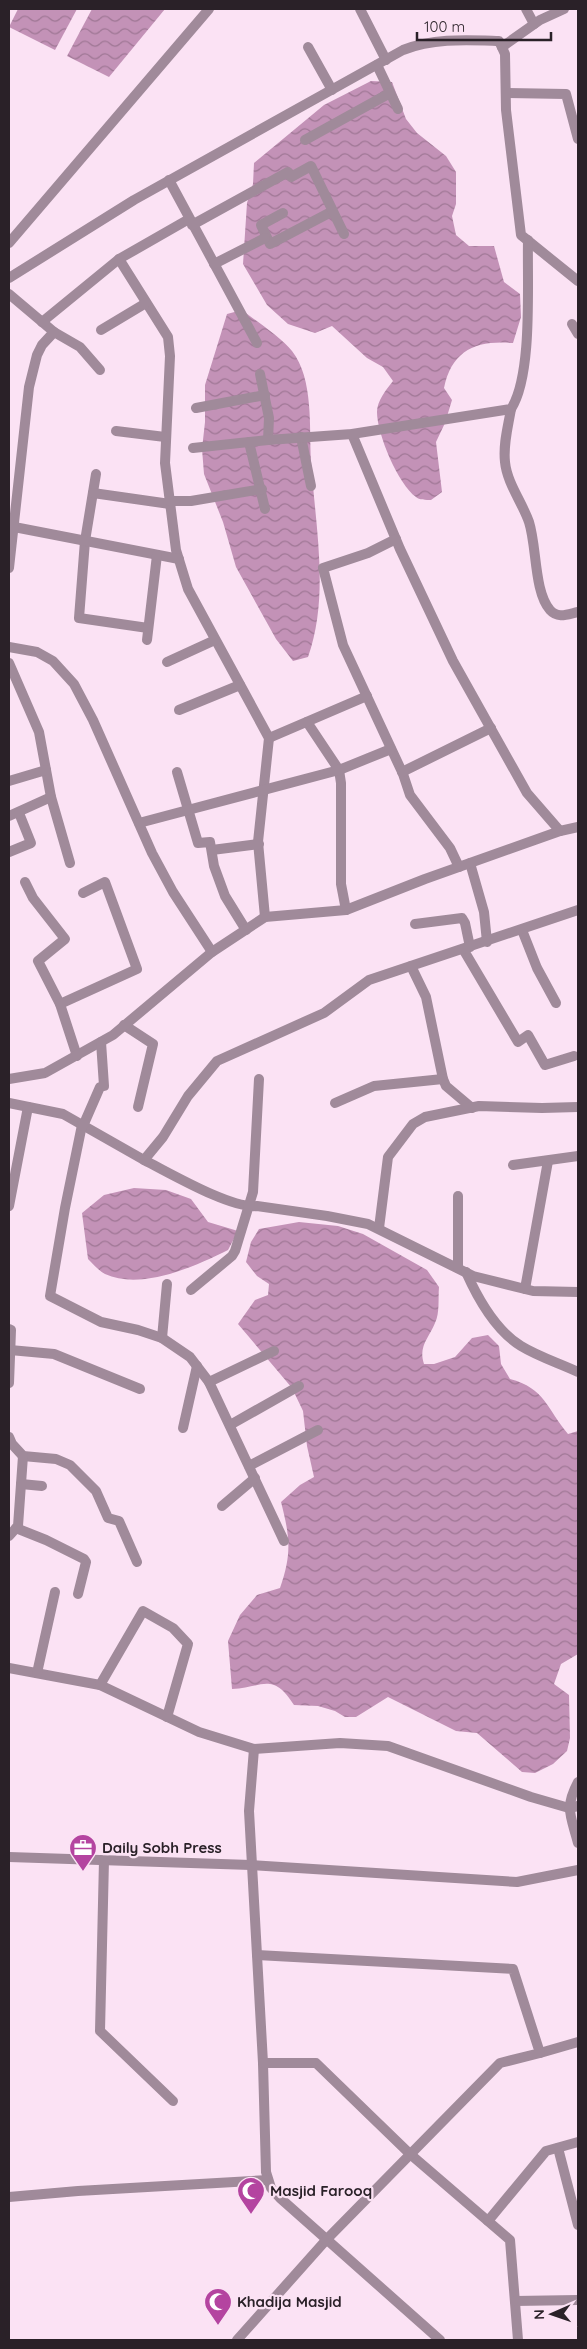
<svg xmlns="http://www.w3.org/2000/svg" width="587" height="2349" viewBox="0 0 587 2349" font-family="Quicksand,sans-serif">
<defs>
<pattern id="water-waves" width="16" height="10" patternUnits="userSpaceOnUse" patternTransform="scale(1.25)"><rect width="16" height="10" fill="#c392b7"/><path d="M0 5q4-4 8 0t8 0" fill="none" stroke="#9f7795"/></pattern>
</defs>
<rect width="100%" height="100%" fill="#fbe2f4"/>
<!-- water -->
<g fill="url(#water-waves)">
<path d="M18 9H77L55 50 9 27Z"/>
<path d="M92 9H165L109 77 67 56Z"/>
<path d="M371 81 392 82 406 119 417 133 446 156 456 172V204L452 216 456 235 469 246H494L504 282 520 294 521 317 513 343C476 340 452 350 444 388L452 400 445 423 436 442 442 492 431 500C426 500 419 500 416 497 398 484 377 434 377 412 377 401 386 390 393 381L383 367 367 358 332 326 315 333 288 324 267 305 243 264 247 203 253 184 254 163 324 105Z"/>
<path d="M242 310C256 321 282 338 292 351 314 379 309 428 311 461 315 525 330 595 308 657L293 661 276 639 236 567 223 522 204 474 202 449 205 422V385L227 314Z"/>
<path d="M134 1188 166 1190 191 1199 208 1222 238 1231 228 1250C196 1266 141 1291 105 1274 99 1271 93 1264 88 1259L82 1213 104 1195Z"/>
<path d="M299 1222 338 1226 363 1234 427 1270 439 1287C438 1298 440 1313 435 1323 429 1338 418 1346 424 1364H434L455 1357 472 1338 488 1335 499 1346 501 1364 510 1379C545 1388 547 1409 568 1434L578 1431V1654L561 1664 554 1684 569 1695 570 1738 567 1751 553 1764 535 1773 522 1772 477 1733 456 1731 388 1697 356 1717H345L335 1711 318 1706 294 1705C272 1671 263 1688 232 1689L228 1641 240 1615 257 1595 280 1588C292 1554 290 1537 281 1502L300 1485 314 1477 307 1446 303 1411 292 1388 238 1324 255 1300 268 1295 269 1284 257 1276 246 1262 251 1242 259 1229Z"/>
</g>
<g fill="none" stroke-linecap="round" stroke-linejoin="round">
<!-- minor -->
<g stroke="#a08a9a" stroke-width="10">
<path d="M360 9 386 60"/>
<path d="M526 9 534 24"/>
<path d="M308 47 332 90"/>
<path d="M502 47 540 20 564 9"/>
<path d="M377 65 398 109"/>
<path d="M506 93 566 94 578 139"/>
<path d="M305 140 390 93"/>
<path d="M169 180 257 343"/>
<path d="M283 213 261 225 270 244 331 212"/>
<path d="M192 225 288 172 291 177 311 166 344 234"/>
<path d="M9 243 209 9"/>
<path d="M119 259 168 337 170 356 165 463 176 550 188 589 269 738 258 842 265 917"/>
<path d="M214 264 265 238"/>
<path d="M9 278 134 200 403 50C434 38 466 40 499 41L505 54 506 110 521 235 578 281"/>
<path d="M9 294 54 332 80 347 100 370"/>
<path d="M42 322 119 259 189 219"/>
<path d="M572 324 578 334"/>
<path d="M101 330 146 303"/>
<path d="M260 374 269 418 268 440"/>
<path d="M196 408 265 395"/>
<path d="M511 409C508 427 503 444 505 462 507 483 522 502 529 522 537 547 534 592 550 610 558 619 568 614 578 612"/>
<path d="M116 431 165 437"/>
<path d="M352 434 400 549 453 661 527 793 560 831"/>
<path d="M301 437 311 486"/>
<path d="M249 442 265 509"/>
<path d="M193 448 268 440 352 434 511 409C533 375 527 283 528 240"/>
<path d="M96 474 85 541 79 618 148 628"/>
<path d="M93 493 170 504"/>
<path d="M170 501H191L262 489"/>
<path d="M9 526 179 559"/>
<path d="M396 539 368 553 323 568 343 645 403 774 410 795 450 848 459 867"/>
<path d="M9 568 29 387 37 355 42 345 54 332"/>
<path d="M147 640 157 555"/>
<path d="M9 647 37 652 53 661 74 684 93 720 152 853 173 892 212 952"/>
<path d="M167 662 215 640"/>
<path d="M9 663 39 732 51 797 70 863"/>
<path d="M179 710 240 685"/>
<path d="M307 722 339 770 341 783V884L346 910"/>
<path d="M269 738 367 696"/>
<path d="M177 772 198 843 210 842 214 866 225 896 246 930"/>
<path d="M402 772 491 728"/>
<path d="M9 781 46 770"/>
<path d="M9 816 51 797"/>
<path d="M139 823 339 770 391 749"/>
<path d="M212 850 259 844"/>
<path d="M9 852 31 843 19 813"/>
<path d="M470 863 484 912 487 942"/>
<path d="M25 882 33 898 65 939 38 961 60 1004 77 1056"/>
<path d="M415 924 462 918 465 923 470 947"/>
<path d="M522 930 537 968 556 1003"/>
<path d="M463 949 518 1042 528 1035 545 1065 574 1056"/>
<path d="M411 966 426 997 443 1079 446 1086 472 1108"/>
<path d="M60 1004 137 969 105 882 83 893"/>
<path d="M124 1025 153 1044 138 1107"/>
<path d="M9 1079 45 1073 113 1035 212 952 265 917 346 910 425 879 560 831 578 827"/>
<path d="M9 1103 63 1114 144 1160 163 1137 188 1096 217 1061 324 1013 369 980 578 910"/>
<path d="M335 1103 374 1086 443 1079"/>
<path d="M82 1125 65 1208 50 1296 101 1322 138 1330 162 1338 190 1357 209 1382 284 1541"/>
<path d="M83 1126 100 1087 104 1086 101 1042"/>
<path d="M144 1160C170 1173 231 1209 257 1206L327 1216 368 1224 473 1276 533 1291 578 1292"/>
<path d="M513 1165 578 1156"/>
<path d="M9 1206 28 1107"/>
<path d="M379 1228 388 1157 413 1124 425 1117 479 1106 542 1108 578 1107"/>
<path d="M458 1268V1196"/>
<path d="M466 1272C478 1299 495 1330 521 1346 539 1357 559 1363 578 1372"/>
<path d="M525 1289 548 1161"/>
<path d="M191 1290 232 1256 235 1251 253 1192 259 1079"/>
<path d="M9 1329 11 1330 9 1383"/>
<path d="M162 1338 167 1284"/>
<path d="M10 1350 54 1354 140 1389"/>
<path d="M209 1382 274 1351"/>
<path d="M230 1425 299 1386"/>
<path d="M183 1428 197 1366"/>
<path d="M9 1437 12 1444 23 1456 56 1459 70 1465 96 1491 108 1518 119 1521 137 1562"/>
<path d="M249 1466 318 1430"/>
<path d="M21 1484 42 1486"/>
<path d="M222 1506 255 1478"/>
<path d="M16 1528 46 1540 84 1559 86 1562 78 1594"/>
<path d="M9 1536 18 1526 23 1456"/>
<path d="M9 1668 100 1685 199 1732 254 1749 340 1743 388 1746 531 1797 569 1808 578 1806"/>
<path d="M37 1673 55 1592"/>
<path d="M100 1685 143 1611 173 1628 188 1644 167 1717"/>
<path d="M254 1749 249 1811 263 2063 266 2172 271 2188 280 2198 440 2340"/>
<path d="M578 1782C564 1808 571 1816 578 1843"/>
<path d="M9 1857 251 1865 517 1882 578 1870"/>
<path d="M104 1860 100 2031 173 2101"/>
<path d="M540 2053 578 2042"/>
<path d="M263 2063H316L410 2154 510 2240 518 2340"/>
<path d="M558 2148 578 2225"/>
<path d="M9 2197 78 2191 268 2180"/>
<path d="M488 2221 546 2151 578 2142"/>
<path d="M515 2301 578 2300"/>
<path d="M237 2340 327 2239 500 2063 540 2053 513 1969 257 1955"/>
</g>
</g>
<!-- icons -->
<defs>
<symbol id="office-pin" viewBox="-11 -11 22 30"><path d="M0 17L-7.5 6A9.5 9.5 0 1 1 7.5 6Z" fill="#b444a0" stroke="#fbe2f4"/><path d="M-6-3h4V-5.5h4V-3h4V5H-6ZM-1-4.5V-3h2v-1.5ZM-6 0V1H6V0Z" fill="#fff"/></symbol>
<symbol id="mosque-pin" viewBox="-11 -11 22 30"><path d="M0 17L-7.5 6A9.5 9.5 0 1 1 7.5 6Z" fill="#b444a0" stroke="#fbe2f4"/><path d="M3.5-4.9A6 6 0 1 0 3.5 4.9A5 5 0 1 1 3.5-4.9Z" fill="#fff"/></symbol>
</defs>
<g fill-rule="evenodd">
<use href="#office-pin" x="67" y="1832" width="32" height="43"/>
<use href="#mosque-pin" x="235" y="2175" width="32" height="43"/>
<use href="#mosque-pin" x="202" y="2286" width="32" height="43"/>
</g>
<g text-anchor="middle" stroke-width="4.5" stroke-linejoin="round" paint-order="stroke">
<!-- poi labels -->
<g font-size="15" font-weight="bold" fill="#2a2128" stroke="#fbe2f4" text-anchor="start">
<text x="102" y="1853">Daily Sobh Press</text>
<text x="270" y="2196">Masjid Farooq</text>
<text x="237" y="2307">Khadija Masjid</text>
</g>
</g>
<!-- border -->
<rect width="587" height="2349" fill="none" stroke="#2a2128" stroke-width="20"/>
<!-- north arrow -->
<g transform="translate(552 2314) rotate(268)" stroke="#fbe2f4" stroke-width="4" paint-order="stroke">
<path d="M0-4L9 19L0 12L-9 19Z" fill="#2a2128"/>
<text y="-8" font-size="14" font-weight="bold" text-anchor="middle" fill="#2a2128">N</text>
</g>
<!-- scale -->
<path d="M417 32v8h134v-8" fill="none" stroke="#2a2128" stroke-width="2.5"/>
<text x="424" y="32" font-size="15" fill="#2a2128" stroke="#fbe2f4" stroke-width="4" paint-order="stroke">100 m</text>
</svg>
